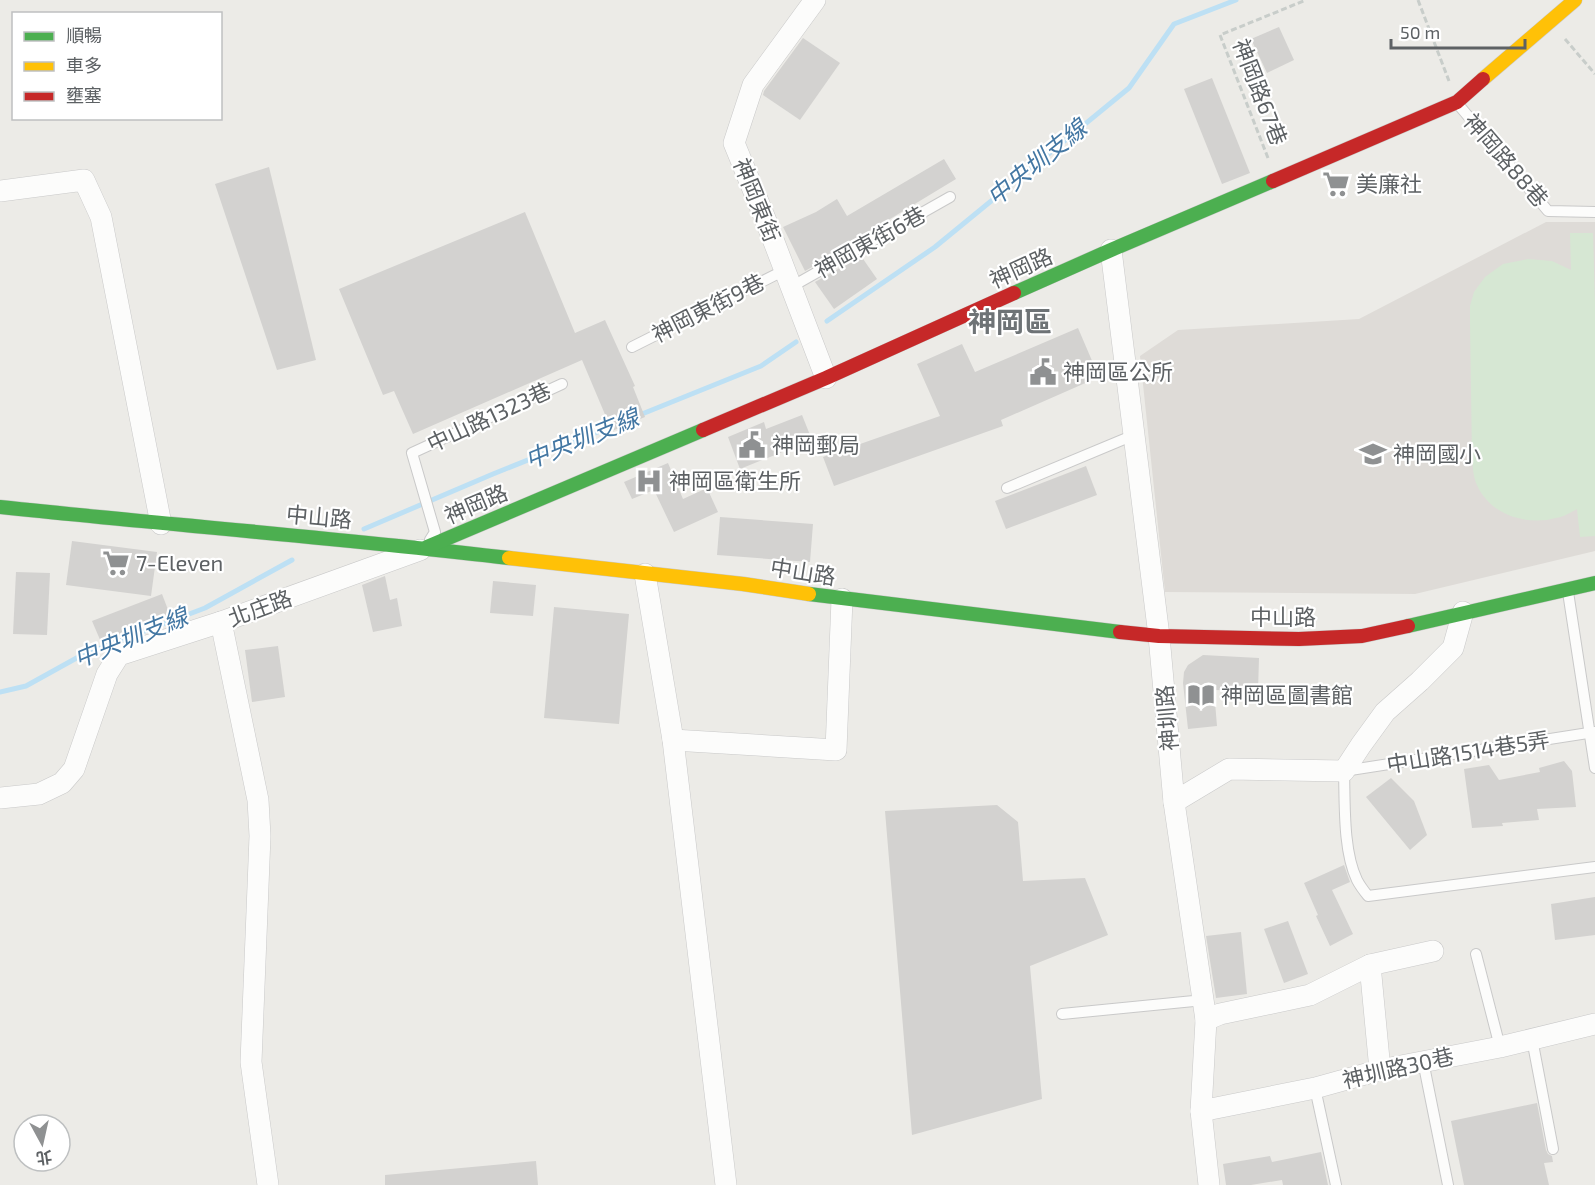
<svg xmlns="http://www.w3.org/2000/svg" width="1595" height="1185" viewBox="0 0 1595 1185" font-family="'Exo 2','Noto Sans TC',sans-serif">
<rect width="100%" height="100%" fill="#ecebe7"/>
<!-- education -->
<path fill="#dedbd7" d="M1546 222H1595V551L1415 594 1165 592 1140 356 1178 330 1359 319Z"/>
<!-- green -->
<path fill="#d6e7d3" d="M1570 233H1593L1595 304V536L1580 537 1577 509C1571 512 1564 517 1556 518 1527 526 1490 515 1477 485 1473 477 1473 468 1472 458L1470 323V306L1474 292 1485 277 1503 264 1528 259 1552 261 1571 270Z"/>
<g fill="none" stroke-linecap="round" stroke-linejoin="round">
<!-- stream -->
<g stroke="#bde0f4" stroke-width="5">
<path d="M827 321 935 247 1129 88 1174 24 1236 0"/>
<path d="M637 416 761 366 796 342"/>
<path d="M364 529 493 474 615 425"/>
<path d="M0 692 26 686 82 655 205 608 292 560"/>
</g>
</g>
<!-- building -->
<g fill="#d3d2d0">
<path d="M1279 27 1294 60 1267 73 1251 39Z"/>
<path d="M803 38 840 63 800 120 763 95 764 91Z"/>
<path d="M1212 78 1250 173 1222 184 1184 89Z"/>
<path d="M944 159 956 179 852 242 853 244 805 271 783 227 816 212 837 199 847 216Z"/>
<path d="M269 167 316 360 277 370 215 184Z"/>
<path d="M525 212 575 333 605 320 635 386 633 387 645 417 612 431 582 360 413 434 394 391 383 395 339 289Z"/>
<path d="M861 256 877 279 834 309 815 282Z"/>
<path d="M1078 328 1099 377 1001 420 1003 426 834 486 823 457 940 416 917 364 962 344 975 372Z"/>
<path d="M802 415 812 440 740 469 728 437 764 422 766 429Z"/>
<path d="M668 463 683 499 707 488 718 512 674 532 654 490 632 499 624 482Z"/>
<path d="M1086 466 1097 495 1006 529 995 501Z"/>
<path d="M720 517 813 524 810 562 717 555Z"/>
<path d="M72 541 157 552 151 596 66 585Z"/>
<path d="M16 572 50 573 47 635 13 634Z"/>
<path d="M385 576 390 600 397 598 402 626 373 632 362 585Z"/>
<path d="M493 581 536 585 533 616 490 613Z"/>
<path d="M162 594 170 615 101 642 92 621Z"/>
<path d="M554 607 629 614 619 724 544 718Z"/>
<path d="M278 646 285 697 252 702 245 650Z"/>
<path d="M1203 655 1259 658 1258 691 1214 690 1217 726 1188 729 1183 683 1184 672 1188 665Z"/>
<path d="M1564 761 1572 771 1576 807 1537 809 1539 820 1502 823 1503 826 1472 828 1464 769 1489 765 1499 780 1540 772 1539 768Z"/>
<path d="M1391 778 1414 801 1427 835 1410 850 1366 797Z"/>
<path d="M997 805 1018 822 1023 881 1085 878 1108 935 1030 966 1042 1099 912 1135 885 811Z"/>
<path d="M1344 865 1350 882 1332 890 1353 934 1330 946 1316 916 1318 915 1304 883Z"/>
<path d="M1595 897V935L1555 940 1551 904Z"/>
<path d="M1288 921 1308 974 1284 983 1264 929Z"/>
<path d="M1241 932 1247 994 1216 998 1206 936Z"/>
<path d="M1537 1103 1546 1150 1548 1154 1552 1156 1553 1162 1544 1163 1549 1185H1464L1451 1121Z"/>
<path d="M1321 1152 1328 1185H1283L1282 1180 1251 1185H1226L1223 1164 1270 1156 1272 1162Z"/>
<path d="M536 1161 538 1185H385V1175Z"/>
</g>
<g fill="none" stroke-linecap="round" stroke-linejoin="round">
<defs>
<g id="lane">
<path d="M1457 103 1548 211 1595 212"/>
<path d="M791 287 950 197"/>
<path d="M632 347 785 270"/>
<path d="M1007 488 1134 435"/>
<path d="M430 540 435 532 412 453 562 384"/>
<path d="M1568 592 1595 768"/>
<path d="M1595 732 1344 771C1345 804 1343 851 1357 880 1360 886 1364 891 1368 896L1595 867"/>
<path d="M1476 954 1500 1047"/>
<path d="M1062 1014 1204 1000"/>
<path d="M1532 1039 1553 1149"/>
<path d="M1423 1061 1448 1185"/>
<path d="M1315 1088 1336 1185"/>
</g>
<g id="street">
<path d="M815 0 753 85 734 143 766 221 826 378"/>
<path d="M0 191 84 180 101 217 161 524"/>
<path d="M1111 250 1159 636 1174 802 1206 1020 1201 1111 1209 1185"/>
<path d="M645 574 673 740 726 1185"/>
<path d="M221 622 258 800 260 836 251 1062 268 1185"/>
<path d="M673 740 836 750 842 599"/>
<path d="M0 798 39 794 62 783 74 769 107 674 119 655 221 622 420 550"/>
<path d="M1174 802 1229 769 1344 771 1361 745 1385 712 1420 681 1453 648 1463 612"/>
<path d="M1206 1020 1220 1014 1310 995 1370 965"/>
<path d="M1380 1070 1370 965 1433 951"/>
<path d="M1201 1111 1315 1088 1380 1070 1500 1047 1595 1024"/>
</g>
<g id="fast">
<path d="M1014 293 1111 250 1273 181"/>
<path d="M0 507C170 525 340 538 509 558"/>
<path d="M427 547 703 430"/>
<path d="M809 594 1120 632"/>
<path d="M1408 626 1595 583"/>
</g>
<g id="slow">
<path d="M1483 79 1575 0"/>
<path d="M509 558 743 584 809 594"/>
</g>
<g id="jam">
<path d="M1273 181 1457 102 1483 79"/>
<path d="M703 430 826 378 1014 293"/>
<path d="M1120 632 1159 636 1299 639 1362 636 1408 626"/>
</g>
</defs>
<!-- lane casing -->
<use href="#lane" stroke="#c9c9c9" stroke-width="12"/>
<!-- street casing -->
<use href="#street" stroke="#c9c9c9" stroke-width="22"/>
<!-- fast casing -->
<use href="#fast" stroke="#c9c9c8" stroke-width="15"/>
<!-- slow casing -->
<use href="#slow" stroke="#c9c9c8" stroke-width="15"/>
<!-- jam casing -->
<use href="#jam" stroke="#c9c9c8" stroke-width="15"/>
<!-- path -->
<g stroke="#c8cdca" stroke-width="3" stroke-dasharray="6 3" stroke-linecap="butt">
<path d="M1418 0 1449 81"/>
<path d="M1565 39 1595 74"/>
<path d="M1268 158 1220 35 1306 0"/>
</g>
<!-- lane -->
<use href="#lane" stroke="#fcfcfb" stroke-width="10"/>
<!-- street -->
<use href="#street" stroke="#fcfcfb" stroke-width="21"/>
<!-- fast -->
<use href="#fast" stroke="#4caf50" stroke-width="14"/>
<!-- slow -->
<use href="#slow" stroke="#ffc107" stroke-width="14"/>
<!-- jam -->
<use href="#jam" stroke="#c62828" stroke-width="14"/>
</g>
<!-- icons -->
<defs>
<symbol id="supermarket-bare" viewBox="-9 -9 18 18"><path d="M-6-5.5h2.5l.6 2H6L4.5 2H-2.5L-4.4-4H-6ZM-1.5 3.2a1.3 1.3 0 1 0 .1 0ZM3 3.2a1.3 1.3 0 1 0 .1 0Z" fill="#8f9192" stroke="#fff" stroke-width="2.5" paint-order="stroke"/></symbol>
<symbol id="civic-bare" viewBox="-9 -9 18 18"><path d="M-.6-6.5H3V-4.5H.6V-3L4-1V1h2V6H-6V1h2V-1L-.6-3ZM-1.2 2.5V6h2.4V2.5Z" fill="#8f9192" stroke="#fff" stroke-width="2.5" paint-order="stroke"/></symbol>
<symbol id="school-bare" viewBox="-9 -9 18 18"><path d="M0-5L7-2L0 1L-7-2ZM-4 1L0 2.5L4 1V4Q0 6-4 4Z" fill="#8f9192" stroke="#fff" stroke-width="2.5" paint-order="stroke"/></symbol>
<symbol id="hospital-bare" viewBox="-9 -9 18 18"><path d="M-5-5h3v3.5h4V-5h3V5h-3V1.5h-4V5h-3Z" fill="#8f9192" stroke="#fff" stroke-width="2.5" paint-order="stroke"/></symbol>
<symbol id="library-bare" viewBox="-9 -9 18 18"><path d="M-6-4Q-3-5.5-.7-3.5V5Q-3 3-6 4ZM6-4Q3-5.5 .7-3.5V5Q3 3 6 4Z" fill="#8f9192" stroke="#fff" stroke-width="2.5" paint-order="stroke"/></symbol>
</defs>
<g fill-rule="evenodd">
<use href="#supermarket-bare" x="1317" y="165" width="38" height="38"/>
<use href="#civic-bare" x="1024" y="353" width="38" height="38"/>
<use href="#civic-bare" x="733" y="426" width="38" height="38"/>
<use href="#school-bare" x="1354" y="435" width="38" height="38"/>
<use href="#hospital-bare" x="630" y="462" width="38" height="38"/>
<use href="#supermarket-bare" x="97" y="544" width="38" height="38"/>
<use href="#library-bare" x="1182" y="676" width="38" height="38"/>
</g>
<g text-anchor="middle" stroke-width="4.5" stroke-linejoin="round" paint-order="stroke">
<!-- street labels -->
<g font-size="22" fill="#5d6164" stroke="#fff">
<text transform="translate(1260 92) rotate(69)" y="8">神岡路67巷</text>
<text transform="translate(1506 160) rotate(49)" y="8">神岡路88巷</text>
<text transform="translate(757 200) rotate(68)" y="8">神岡東街</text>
<text transform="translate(870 242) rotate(-29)" y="8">神岡東街6巷</text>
<text transform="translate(1021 268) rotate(-24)" y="8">神岡路</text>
<text transform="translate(708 308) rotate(-27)" y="8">神岡東街9巷</text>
<text transform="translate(489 417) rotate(-25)" y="8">中山路1323巷</text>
<text transform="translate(476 504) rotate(-23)" y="8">神岡路</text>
<text transform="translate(319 517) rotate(5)" y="8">中山路</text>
<text transform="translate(803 572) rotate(9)" y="8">中山路</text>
<text transform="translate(260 608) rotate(-20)" y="8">北庄路</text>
<text x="1283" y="625">中山路</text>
<text transform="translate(1167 718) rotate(-95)" y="8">神圳路</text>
<text transform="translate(1468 752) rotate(-9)" y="8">中山路1514巷5弄</text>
<text transform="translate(1398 1068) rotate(-13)" y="8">神圳路30巷</text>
</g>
<!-- poi labels -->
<g font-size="22" fill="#5d6164" stroke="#fff" text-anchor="start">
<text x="1356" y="192">美廉社</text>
<text x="1063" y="380">神岡區公所</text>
<text x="772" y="453">神岡郵局</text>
<text x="1393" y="462">神岡國小</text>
<text x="669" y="489">神岡區衛生所</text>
<text x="136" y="571">7-Eleven</text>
<text x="1221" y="703">神岡區圖書館</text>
</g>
<!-- water labels -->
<g font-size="24" font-style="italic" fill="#4377a3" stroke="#fff">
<text transform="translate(1037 163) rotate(-39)" y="8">中央圳支線</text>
<text transform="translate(582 439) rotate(-22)" y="8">中央圳支線</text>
<text transform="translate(131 638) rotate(-22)" y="8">中央圳支線</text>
</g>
<!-- district labels -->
<g font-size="28" font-weight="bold" fill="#6e7376" stroke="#fff">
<text x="1010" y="332">神岡區</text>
</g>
</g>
<!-- legend -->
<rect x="12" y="12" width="210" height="108" fill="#ffffff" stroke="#bec0c1" stroke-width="1.5"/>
<rect x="24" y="32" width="30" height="9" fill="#4caf50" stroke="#bec0c1" stroke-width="1.5"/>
<text x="66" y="42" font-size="18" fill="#5d6164">順暢</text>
<rect x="24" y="62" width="30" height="9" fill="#ffc107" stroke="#bec0c1" stroke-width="1.5"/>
<text x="66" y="72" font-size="18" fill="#5d6164">車多</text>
<rect x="24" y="92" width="30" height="9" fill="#c62828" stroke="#bec0c1" stroke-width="1.5"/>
<text x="66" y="102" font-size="18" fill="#5d6164">壅塞</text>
<!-- north arrow -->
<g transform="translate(42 1143) rotate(172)"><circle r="28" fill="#ffffff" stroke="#bec0c1" stroke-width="1.5"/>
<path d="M0-4.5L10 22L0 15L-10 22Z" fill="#8f9192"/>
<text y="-9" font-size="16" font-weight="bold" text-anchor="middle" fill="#5d6164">北</text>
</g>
<!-- scale -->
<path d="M1391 39v9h134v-9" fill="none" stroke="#5d6164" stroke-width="3"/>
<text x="1400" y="39" font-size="18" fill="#5d6164" stroke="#ffffff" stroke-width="4.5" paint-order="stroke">50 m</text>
</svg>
